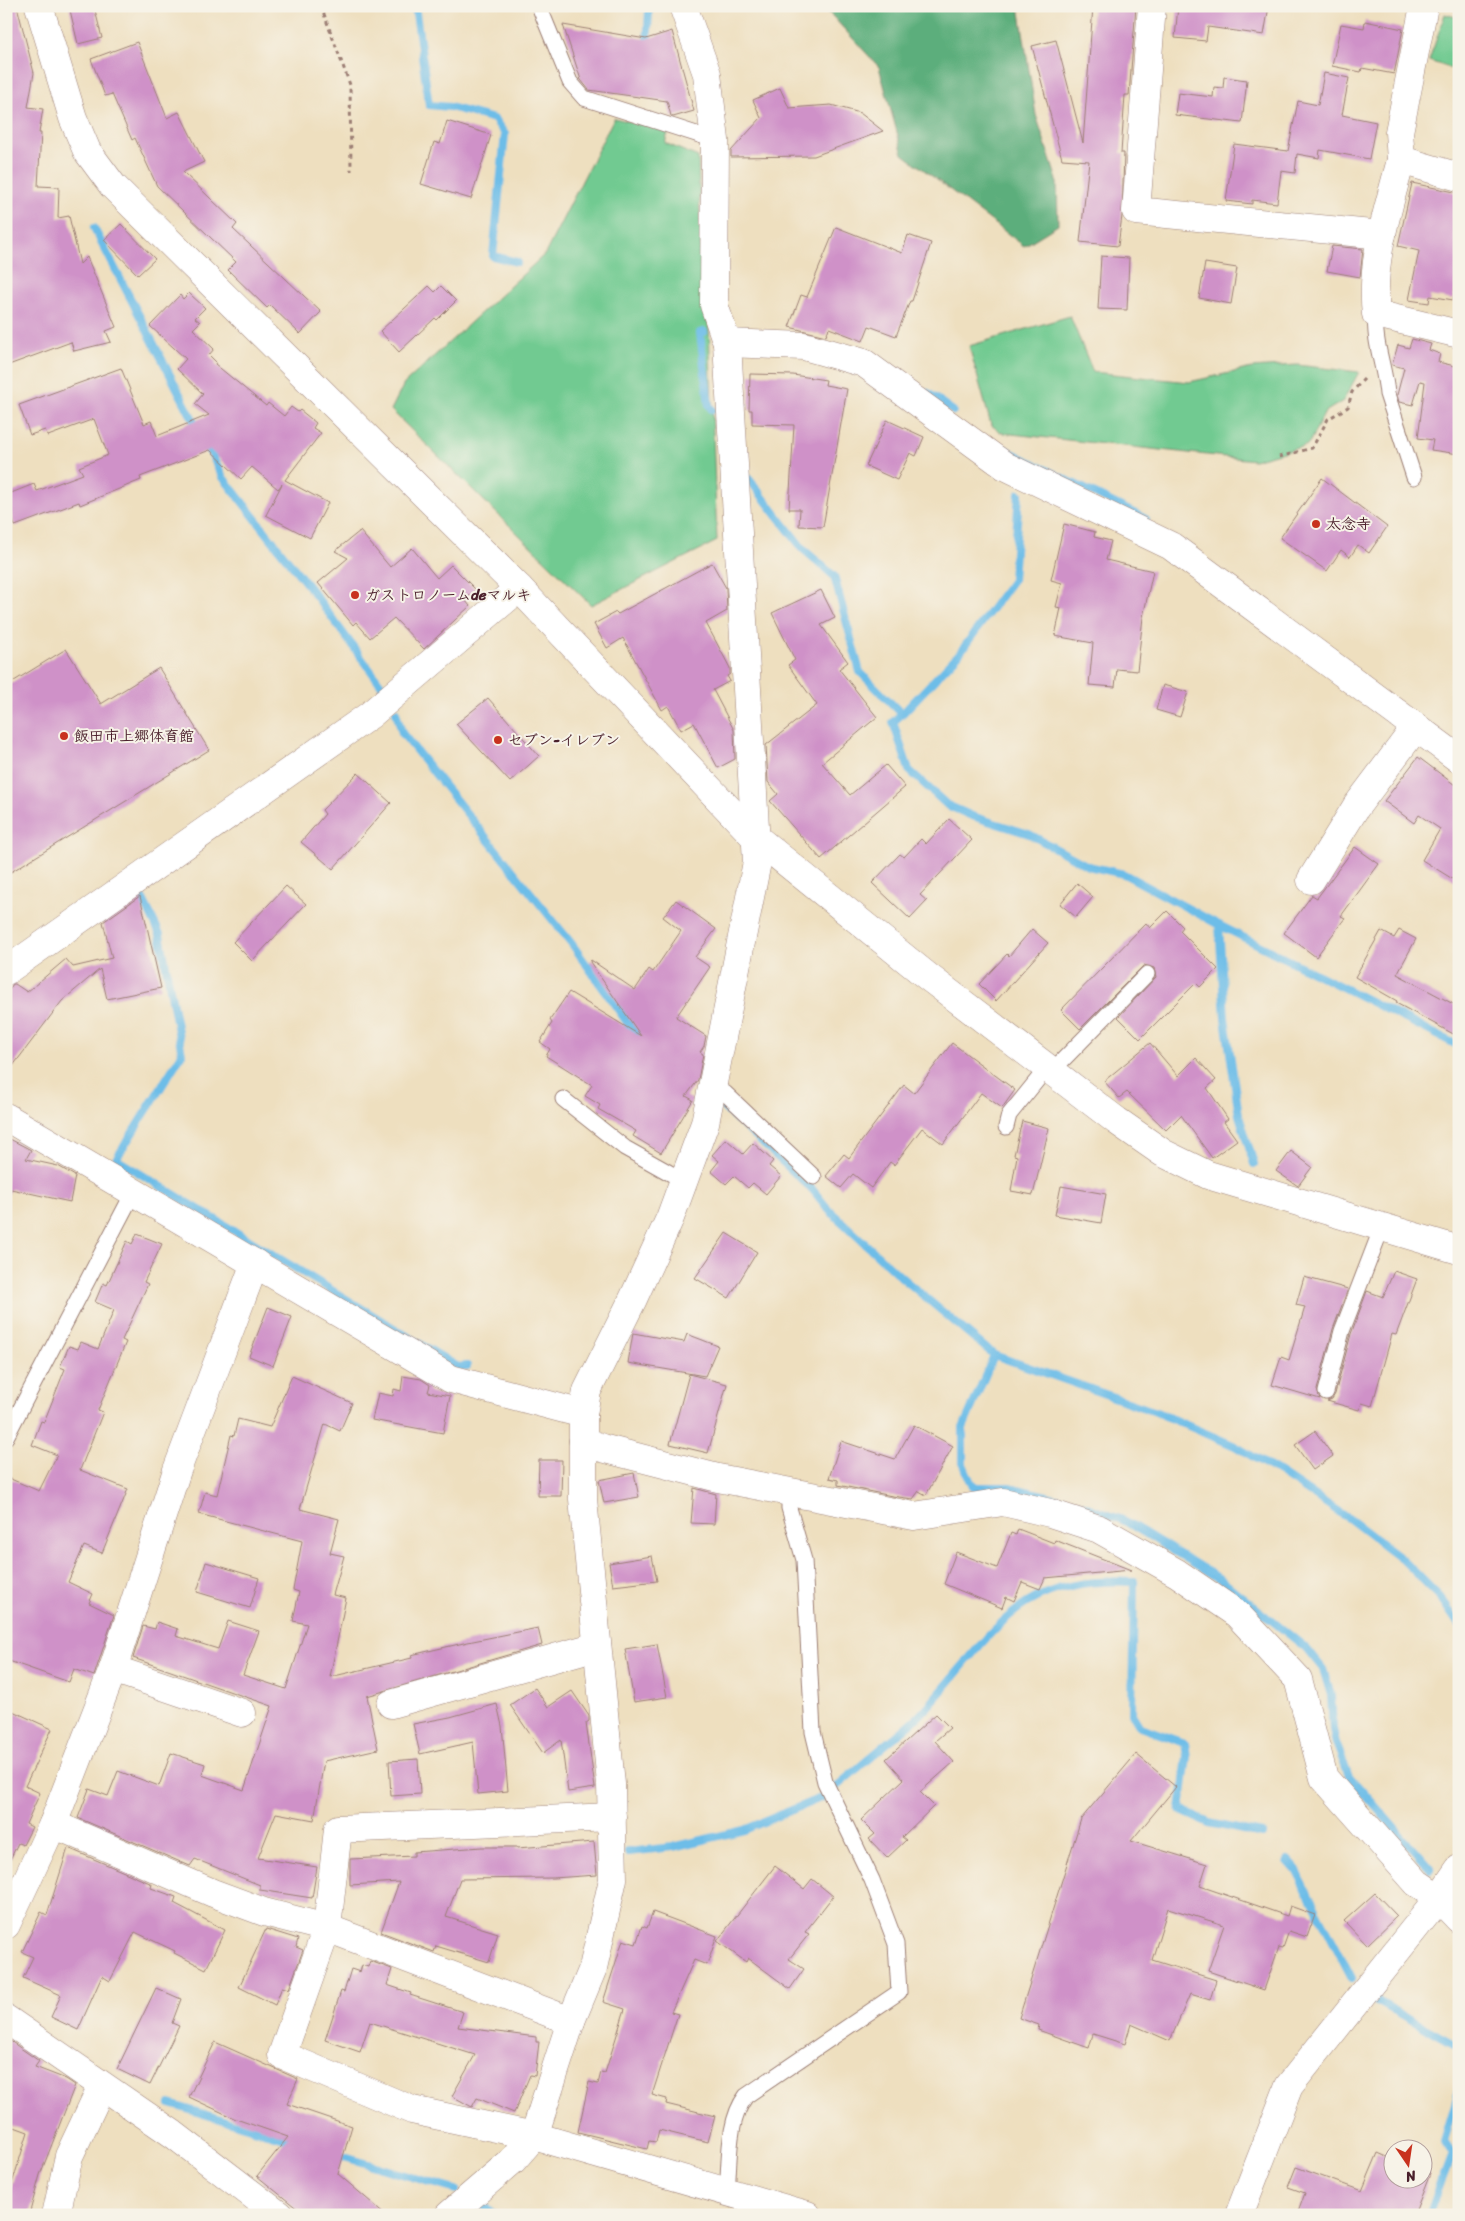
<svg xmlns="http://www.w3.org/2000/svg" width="1465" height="2221" viewBox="0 0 1465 2221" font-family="Sriracha,'Klee One',sans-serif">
<rect width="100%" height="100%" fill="#f7f3e8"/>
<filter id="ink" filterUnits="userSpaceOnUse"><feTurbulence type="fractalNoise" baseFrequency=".02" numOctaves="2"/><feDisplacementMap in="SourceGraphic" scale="10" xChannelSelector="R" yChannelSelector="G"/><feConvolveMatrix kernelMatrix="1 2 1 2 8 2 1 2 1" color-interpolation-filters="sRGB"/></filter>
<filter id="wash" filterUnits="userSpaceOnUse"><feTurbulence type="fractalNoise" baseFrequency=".0096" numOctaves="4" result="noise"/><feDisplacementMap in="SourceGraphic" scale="20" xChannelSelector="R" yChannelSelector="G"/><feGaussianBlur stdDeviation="1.12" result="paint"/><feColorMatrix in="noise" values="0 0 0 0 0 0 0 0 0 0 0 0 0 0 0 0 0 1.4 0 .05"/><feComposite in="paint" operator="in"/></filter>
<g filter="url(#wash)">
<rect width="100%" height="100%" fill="#eedfbf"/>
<!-- green -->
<g fill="#71ca91" stroke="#5e745e">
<path d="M1445 14 1459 18V71L1429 61Z"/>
<path d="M614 118 669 130 665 143 698 157 703 303 709 326 717 541 591 605 391 410 404 384 545 254Z"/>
<path d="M1070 316 1093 372 1189 382 1252 368 1297 365 1359 372 1343 401 1325 412 1308 445 1254 460 1002 433 991 425 969 346Z"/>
</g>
<!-- forest -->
<path fill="#5cae7b" stroke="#536653" d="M823 6H1019L1036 115 1057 180 1058 225 1024 246 903 154 879 67Z"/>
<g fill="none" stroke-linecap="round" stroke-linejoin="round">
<!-- stream -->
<g stroke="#6dbde8" stroke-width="8">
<path d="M415 6 429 105 450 107 494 119 505 134 493 256 517 262"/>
<path d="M647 47 649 11"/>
<path d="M94 228 198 429"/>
<path d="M704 332 700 333 709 405 712 410"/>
<path d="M928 393 953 411"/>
<path d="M205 441 222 476 316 596 382 686"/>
<path d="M1002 448 1146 519"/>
<path d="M749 479 803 549 834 576 860 672 902 714 893 722 909 770 947 805 972 816 1029 834 1088 866 1124 874 1219 925 1459 1046"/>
<path d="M396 712 402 733 572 944 633 1031 639 1036"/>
<path d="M902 714 959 654 1013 580 1019 494"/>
<path d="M143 899 160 934 182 1054 116 1159 458 1367 467 1366"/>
<path d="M1219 925 1225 1018 1239 1115 1254 1164"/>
<path d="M724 1108 812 1189 829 1210 857 1236 900 1276 994 1355 1156 1412 1235 1446 1279 1472 1351 1520 1401 1558 1440 1597 1459 1625"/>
<path d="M994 1355 963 1428V1464L973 1487H1009L1076 1503 1125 1521 1220 1579 1306 1648 1323 1669 1331 1695 1333 1729 1336 1743 1349 1776 1430 1869"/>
<path d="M837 1786C856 1770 875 1753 895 1737 904 1729 915 1721 923 1712 994 1635 1013 1575 1134 1582L1132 1714 1140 1727 1185 1743 1187 1757 1180 1810 1209 1823 1262 1834"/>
<path d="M628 1852 673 1847 744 1830 823 1797"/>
<path d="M1288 1861 1296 1870 1352 1978"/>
<path d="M1377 1997 1375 2000 1459 2047"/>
<path d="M170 2104 294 2141"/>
<path d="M334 2154 456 2190"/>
<path d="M482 2205 494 2215"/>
<path d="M1429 2215 1452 2153 1444 2141 1459 2091"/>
</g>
</g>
<g id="blocks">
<!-- building -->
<g fill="#cf91c8">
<path d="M6 6H17L34 73 28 107 43 109 39 133H41L38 186 59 187 58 218 69 216 80 264 87 257 116 327 106 331 111 342 74 351 71 342 6 366Z"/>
<path d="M69 6H94L102 38 78 44Z"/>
<path d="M1093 6H1136L1129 95H1125L1121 153H1124L1122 216 1118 246 1080 242 1089 161 1062 159 1032 46 1056 40 1083 143Z"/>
<path d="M1178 6H1269L1264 35 1208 27 1206 41 1175 38Z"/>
<path d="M1365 21 1403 29 1394 74 1362 68 1361 72 1332 66 1341 24 1364 28Z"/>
<path d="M563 25 646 39 672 31 694 111 673 117 671 116 667 101 589 90 581 80Z"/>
<path d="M137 42 167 118 179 112 204 162 183 172 237 224 233 229 321 312 300 334 270 305 267 308 228 270 236 262 157 186 135 138 132 140 112 94 105 96 91 59Z"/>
<path d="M1324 73 1349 78 1342 115 1376 122 1369 159 1320 150 1319 158 1297 154 1295 173 1281 171 1277 203 1252 200V204L1226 201 1234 144 1288 151 1298 101 1318 105Z"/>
<path d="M1224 77 1247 80 1242 123 1175 115 1178 93 1213 97 1214 87 1223 88Z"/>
<path d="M780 88 789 108 831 105 860 113 883 131 814 156 731 157V151L761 118 753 100Z"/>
<path d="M447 121 491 135 471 199 421 184 434 142 440 144Z"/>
<path d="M1412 183 1459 193V269L1453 300 1430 296 1429 303 1409 300 1419 251 1398 246Z"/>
<path d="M121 224 155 259 138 275 104 240Z"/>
<path d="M836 227 902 253 908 235 931 243 912 301H910L896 336 869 326 863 341 829 328 826 336 789 327 801 295 807 297Z"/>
<path d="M1332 246 1363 249 1360 277 1327 271Z"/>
<path d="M1101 256 1129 258 1127 310 1098 309Z"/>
<path d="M1205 263 1237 268 1231 304 1199 298Z"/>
<path d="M429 286 435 292 441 286 456 301 437 320 435 318 399 352 380 331Z"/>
<path d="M189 293 205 308 195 318 200 322 193 329 214 349 209 355 216 362 215 364 266 406 268 403 284 416 291 407 298 412 300 410 316 423 313 428 321 433 285 480 328 503 310 538 266 515 282 484 278 489 252 467 241 479 210 450 140 477 141 480 80 505 79 502 15 526 6 502V495L34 484 37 491 83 474 79 467 108 455 94 419 48 436 45 430 30 435 19 405 121 368 144 424 151 421 157 436 209 415 195 404 203 394 177 369 186 359 150 326 180 295 183 299Z"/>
<path d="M1412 339 1431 344 1429 350 1440 354 1438 362 1459 367V454L1431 450 1433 440 1418 438 1425 382 1420 381 1413 405 1399 402 1397 395 1404 368 1392 365 1398 345 1409 348Z"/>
<path d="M750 374 793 375 826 380 825 385 847 389 823 527 799 526 800 509H789L794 425 752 424V410H749Z"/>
<path d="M887 420 924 437 916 456 910 453 897 480 866 466Z"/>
<path d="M1322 478 1387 527 1369 553 1358 545 1350 557 1341 550 1327 571 1280 538Z"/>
<path d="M1064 524 1095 532 1094 537 1111 541 1106 560 1153 571 1143 617 1137 671 1117 669 1115 687 1089 685 1093 643 1055 636 1061 608 1056 607 1062 583 1051 580Z"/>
<path d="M360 531 390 567 412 548 437 578 451 565 476 590 465 600 470 606 424 649 394 618 370 638 356 622 353 625 318 583 348 558 335 551Z"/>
<path d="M712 563 726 588 727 611 706 623 730 668V674L727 676 730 681 713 690 734 730 735 759 718 768 694 723 681 730 668 706 662 710 623 638 607 648 594 624 616 612 618 614Z"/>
<path d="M821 590 835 618 821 625 848 662 839 669 877 717 822 763 850 795 886 765 905 787 821 859 770 801 778 794 768 782 766 745 817 705 788 665 795 660 772 613Z"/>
<path d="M66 649 101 704 159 668 209 750 6 875V686Z"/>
<path d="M1163 685 1188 692 1180 717 1156 710Z"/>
<path d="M488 698 539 756 510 782 456 724Z"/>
<path d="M1418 757 1459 788V883L1422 860 1440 829 1419 815 1414 823 1384 801Z"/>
<path d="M358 773 391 803 333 869 301 842 325 814 322 810Z"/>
<path d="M949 819 972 840 920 895 927 901 910 919 872 883 900 854 904 857 921 839 926 844Z"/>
<path d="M1355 847 1379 864 1341 916 1345 918 1316 957 1284 933 1312 895 1317 898Z"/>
<path d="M1077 883 1093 897 1076 917 1060 904Z"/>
<path d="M286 886 306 904 252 961 233 942Z"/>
<path d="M140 896 161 988 107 999 100 969 62 1001 6 1075V994L13 984H15L27 992 66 959 73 967 112 958 103 922Z"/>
<path d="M676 900 716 929 695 957 710 967 676 1017 706 1036 704 1046 700 1052 703 1054 698 1080 686 1096 693 1100 661 1153 633 1136 636 1131 598 1109 600 1105 585 1096 592 1085 546 1056 550 1049 540 1042 552 1023 550 1020 569 992 641 1036 590 962 591 960 635 990 649 969 653 972 681 931 663 917Z"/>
<path d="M1167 911 1183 927 1180 931 1218 969 1200 987 1196 983 1140 1039 1118 1017 1156 977 1154 968 1144 965 1080 1029 1061 1010 1146 923 1150 928Z"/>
<path d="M1032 929 1048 943 996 1001 979 984 1007 954 1009 956Z"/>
<path d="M1399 930 1416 939 1397 974 1459 1007V1037L1396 1003 1397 1001 1355 977 1381 931 1394 938Z"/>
<path d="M952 1043 1015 1090 1002 1108 981 1093 943 1144 922 1128 894 1165 890 1162 871 1188 853 1174 841 1188 826 1176 844 1154 849 1158 904 1085 914 1093Z"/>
<path d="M1150 1043 1178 1076 1196 1058 1216 1080 1207 1088 1228 1119 1224 1122 1237 1140 1212 1158 1181 1115 1166 1130 1127 1092 1119 1098 1104 1081Z"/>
<path d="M1022 1121 1049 1128 1033 1195 1011 1191 1017 1156 1014 1155Z"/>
<path d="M6 1137 31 1150 26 1159 58 1166 75 1176 70 1202 11 1189 6 1197Z"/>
<path d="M726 1139 743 1154 753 1143 773 1161 769 1166 781 1176 766 1194 753 1183 748 1188 734 1176 726 1184 711 1171 719 1161 712 1155Z"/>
<path d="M1291 1151 1312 1167 1298 1186 1276 1171Z"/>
<path d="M1061 1186 1106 1194 1101 1223 1055 1215Z"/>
<path d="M726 1233 757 1252 729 1298 695 1278Z"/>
<path d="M137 1234 162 1244 144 1282 148 1284 122 1340 126 1342 98 1410 103 1412 80 1470 128 1489 102 1553 84 1546 68 1582 93 1594 89 1603 114 1615 94 1676 74 1669 69 1682 6 1660V1477L39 1491 57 1455 32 1445 41 1421 44 1422 65 1369 60 1367 69 1346 78 1349 81 1342 98 1349 114 1310 95 1302 103 1283 107 1285 127 1241 132 1244Z"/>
<path d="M1394 1271 1417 1279 1396 1335 1392 1334 1372 1406 1362 1403 1359 1410 1327 1401 1332 1399 1335 1394 1351 1334 1367 1291 1383 1297Z"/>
<path d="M1304 1277 1348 1289 1333 1329 1317 1390 1320 1399 1272 1385 1281 1357 1289 1360 1305 1307 1296 1305Z"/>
<path d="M268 1307 292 1317 273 1366 249 1356Z"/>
<path d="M633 1333 684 1342 687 1334 718 1346 705 1376 628 1363Z"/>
<path d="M689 1374 727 1384 708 1453 670 1444Z"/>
<path d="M292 1376 352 1403 340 1431 325 1424 300 1509 339 1519 330 1553 344 1556 333 1595 346 1598 330 1677 412 1658 411 1655 468 1642 538 1628 542 1645 367 1696 378 1749 324 1761 314 1820 276 1813 258 1858 317 1867 312 1898 260 1890V1885L195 1859 190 1866 78 1818 89 1789 108 1796 118 1771 159 1786 171 1753 205 1764 202 1775 244 1790 272 1706 133 1658 143 1626 155 1629 157 1622 178 1629 176 1636 218 1649 228 1621 259 1631 243 1675 286 1689 307 1624 293 1621 299 1592 293 1590 302 1541 199 1514 205 1492 217 1495 231 1435 234 1436 238 1419 270 1427Z"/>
<path d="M403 1376 421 1379 430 1385 428 1392 450 1396 443 1433 372 1420 378 1393 393 1396 394 1389 401 1391Z"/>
<path d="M914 1425 953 1446 926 1495 919 1491 913 1499 892 1496 838 1485V1480L829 1478 841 1441 895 1459Z"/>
<path d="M1315 1431 1333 1456 1313 1470 1295 1445Z"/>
<path d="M539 1460H562L561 1496H538Z"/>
<path d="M634 1473 639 1497 604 1503 599 1480Z"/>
<path d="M694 1488 716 1494 714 1524 691 1523Z"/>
<path d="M1018 1529 1054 1543 1055 1540 1131 1570 1045 1578 1040 1589 1022 1582 1014 1601 1006 1597 1002 1608 944 1584 956 1552 997 1568 1011 1533 1016 1535Z"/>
<path d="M652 1556 657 1581 613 1586 609 1563Z"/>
<path d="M206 1562 259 1578 250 1608 197 1592Z"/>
<path d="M657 1644 667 1697 634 1702 625 1649Z"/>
<path d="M535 1688 548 1707 572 1691 589 1716V1721L586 1723 595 1788 568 1792 561 1740 543 1753 510 1705Z"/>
<path d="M497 1704 502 1726 508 1791 478 1794 473 1742 420 1754 413 1724 450 1717Z"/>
<path d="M6 1708 52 1729 25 1786 40 1793 26 1824 32 1827 23 1845 18 1843 6 1868Z"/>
<path d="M936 1714 950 1728 935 1741 954 1762 920 1792 934 1806 902 1837 906 1840 887 1858 869 1839 875 1834 861 1820 904 1779 886 1759Z"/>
<path d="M1136 1754 1176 1787 1131 1841 1207 1864 1200 1886 1287 1916 1290 1906 1315 1915 1307 1937 1289 1931 1283 1948 1279 1947 1264 1990 1208 1971 1224 1925 1168 1908 1152 1960 1216 1980 1210 2000 1190 1994 1170 2041 1131 2024 1125 2044 1093 2034 1089 2048 1038 2030 1039 2025 1019 2018 1081 1819Z"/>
<path d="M418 1759 420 1794 391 1796 389 1761Z"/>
<path d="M594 1842 597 1875 553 1878 460 1879 446 1917 498 1933 489 1962 436 1946 434 1952 381 1932 399 1882 350 1885V1859L414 1856V1852L482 1847H517V1848Z"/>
<path d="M68 1848 152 1884 151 1888 176 1897 174 1903 225 1930 206 1969 174 1953 175 1951 135 1932 110 1981 102 1976 78 2030 51 2017 61 1995 23 1978 33 1957 22 1952 41 1912 47 1915Z"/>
<path d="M775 1866 804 1889 812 1879 833 1896 805 1932 809 1934 789 1959 804 1969 790 1989 748 1958 746 1962 717 1941Z"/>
<path d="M1375 1893 1397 1916 1367 1945 1344 1921Z"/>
<path d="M653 1912 717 1936 707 1965 694 1960 671 2012 678 2014 652 2095 667 2099 666 2104 715 2116 708 2142 659 2130 656 2142 649 2141 647 2149 578 2132 589 2082 598 2084 601 2072 605 2073 625 2009 603 2002 623 1940 636 1944 642 1926 647 1928Z"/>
<path d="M266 1929 298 1939 296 1947 303 1950 289 1989 282 1987 275 2005 239 1987Z"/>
<path d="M370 1961 392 1969 387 1985 411 1993 410 1995 463 2012 458 2027 536 2037V2042H539L535 2076 530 2075 514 2113 477 2098 472 2107 452 2096 475 2055 370 2022 360 2052 325 2040 341 1991 344 1992 351 1969 360 1972 362 1965 368 1967Z"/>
<path d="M156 1988 181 1999 172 2023 179 2026 150 2085 117 2069Z"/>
<path d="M6 2038 39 2061 35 2067 66 2079 75 2085 40 2175 29 2215H6V2203L28 2132 6 2124Z"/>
<path d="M215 2042 298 2079 287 2104 352 2126 338 2174 386 2215H305L257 2176 288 2137 236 2119 189 2097Z"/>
<path d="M1378 2153 1392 2159V2178H1422V2171L1430 2174 1414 2215H1297L1305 2193 1288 2187 1296 2167 1362 2191Z"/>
</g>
</g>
</g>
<g filter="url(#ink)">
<use href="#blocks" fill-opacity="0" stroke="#9c7f75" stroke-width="1"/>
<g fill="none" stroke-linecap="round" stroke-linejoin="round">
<defs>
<g id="lane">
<path d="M539 6 570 82 584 98 715 140"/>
<path d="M1376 314C1373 342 1385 367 1387 394L1414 477"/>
<path d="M1052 1071 1147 974"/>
<path d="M713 1085 725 1093 814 1177"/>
<path d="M563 1099 625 1148 684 1181"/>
<path d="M1006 1127 1009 1115 1047 1068"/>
<path d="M1326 1392 1342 1331 1382 1227"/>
<path d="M6 1437 134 1191"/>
<path d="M727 2191C730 2160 727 2121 746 2096L899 1992 896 1944 872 1880 825 1782 813 1732 804 1560 789 1508V1492"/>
</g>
<g id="street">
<path d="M1152 6 1136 211 1382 235"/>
<path d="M1424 6 1399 132 1401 160 1459 177"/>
<path d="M1401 160C1388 210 1370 262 1376 314L1459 334"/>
<path d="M727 343 804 346 864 363 1005 466 1171 546 1459 759"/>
<path d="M1311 880 1356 807 1416 727"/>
<path d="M6 971 370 715 519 588"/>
<path d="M6 1117 451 1379 583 1414"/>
<path d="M583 1441 602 1448 718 1478 914 1516 1003 1502 1050 1513 1099 1529 1177 1573 1237 1614 1298 1679 1324 1778 1417 1883 1439 1898 1459 1919"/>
<path d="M113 1669 242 1713"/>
<path d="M391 1704 597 1646"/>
<path d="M612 1817 338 1829 327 1928 282 2055 412 2110 534 2136 807 2215"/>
<path d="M53 1824 213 1893 264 1912 327 1928 571 2021"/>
<path d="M6 1925 53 1824 113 1669 177 1470 255 1263"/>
<path d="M56 2215 69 2156 102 2086"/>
<path d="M449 2215 513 2160 534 2136 571 2021 593 1968 613 1879 611 1784 583 1499V1414L587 1391 633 1299 670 1218 705 1123 757 862 727 343 714 305 715 140 707 74 683 6"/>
<path d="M1239 2215 1289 2086 1439 1898 1459 1869"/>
</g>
<g id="secondary">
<path d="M39 6 73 118 87 151 113 186 519 588 755 837 927 976 1117 1121 1163 1153 1208 1175 1459 1250"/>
<path d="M6 2019 173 2134 279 2215"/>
</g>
</defs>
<!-- lane casing -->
<use href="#lane" stroke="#9c7f75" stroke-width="17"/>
<!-- street casing -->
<use href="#street" stroke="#9c7f75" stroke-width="29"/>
<!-- secondary casing -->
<use href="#secondary" stroke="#9c7f75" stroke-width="29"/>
<!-- path -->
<g stroke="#9c7f75" stroke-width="3" stroke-dasharray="4 4" stroke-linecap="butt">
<path d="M321 6 350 85 351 171"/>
<path d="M1279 457 1312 448 1328 419 1348 407 1352 392 1364 379"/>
</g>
<!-- lane -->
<use href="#lane" stroke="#fff" stroke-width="15"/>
<!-- street -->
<use href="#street" stroke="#fff" stroke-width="28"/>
<!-- secondary -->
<use href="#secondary" stroke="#fff" stroke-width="28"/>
</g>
</g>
<!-- markers -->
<g fill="#c8321e" stroke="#f7f3e8" stroke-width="2">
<circle cx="1316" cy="524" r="5"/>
<circle cx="355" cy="595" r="5"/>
<circle cx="64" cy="736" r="5"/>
<circle cx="498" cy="740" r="5"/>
</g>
<g text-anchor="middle" stroke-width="4" stroke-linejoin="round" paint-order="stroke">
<!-- poi labels -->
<g font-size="15" font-weight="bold" fill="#4a1f2b" stroke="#f7f3e8" text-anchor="start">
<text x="1326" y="529">太念寺</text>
<text x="365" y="600">ガストロノームdeマルキ</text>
<text x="74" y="741">飯田市上郷体育館</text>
<text x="508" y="745">セブン-イレブン</text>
</g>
</g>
<!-- margin -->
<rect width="1465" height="2221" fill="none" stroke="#f7f3e8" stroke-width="25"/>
<!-- north arrow -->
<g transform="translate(1408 2164) rotate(167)"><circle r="24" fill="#f7f3e8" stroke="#b29e9c"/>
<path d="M0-4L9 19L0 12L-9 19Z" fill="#c8321e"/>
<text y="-8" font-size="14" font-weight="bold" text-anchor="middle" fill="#4a1f2b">N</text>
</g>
</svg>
